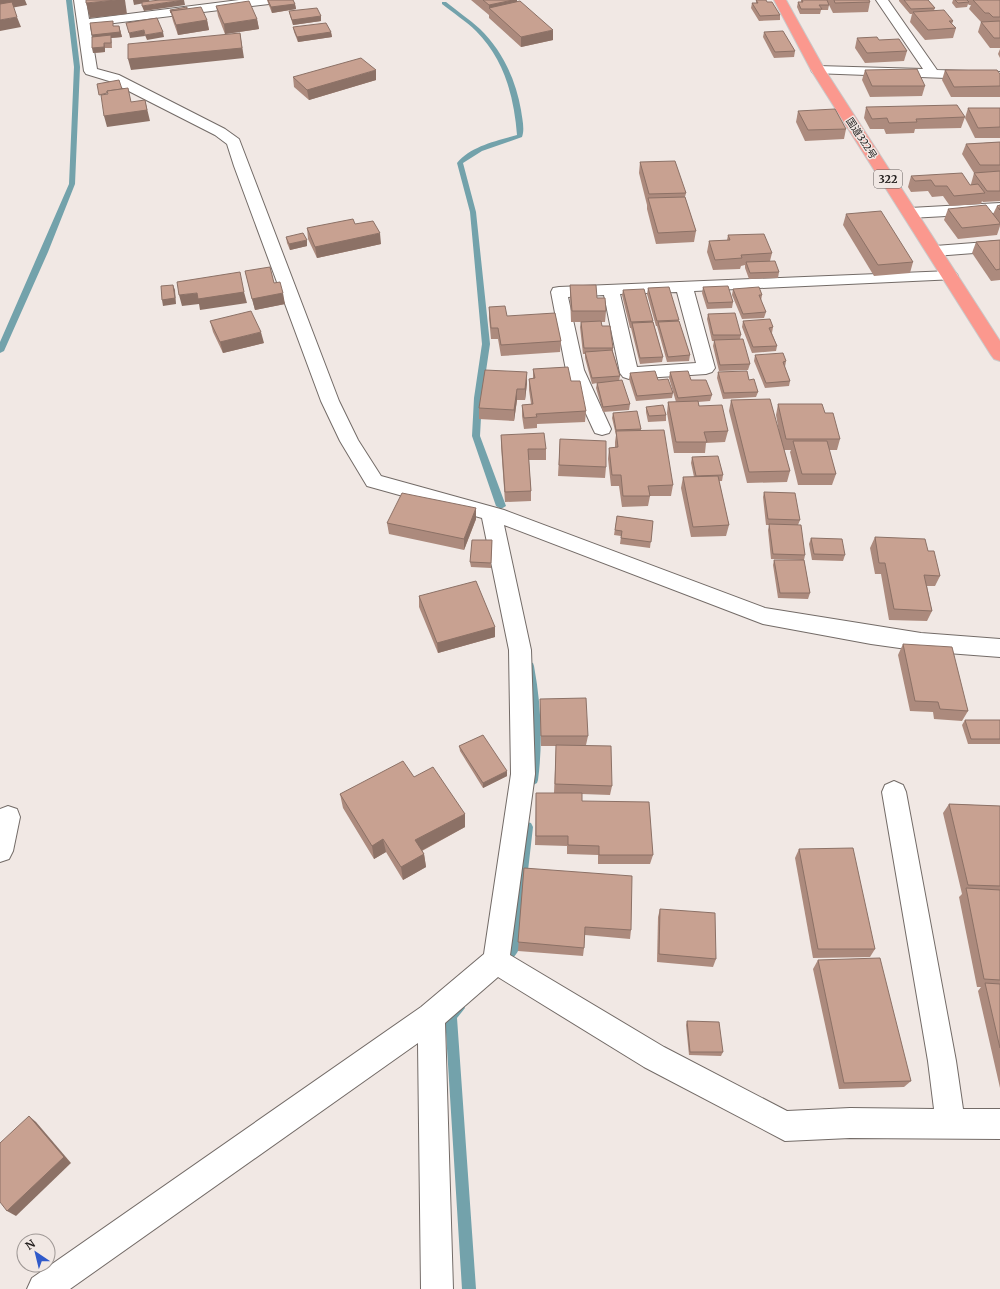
<svg xmlns="http://www.w3.org/2000/svg" width="1000" height="1289" viewBox="0 0 1000 1289" font-family="Merriweather,'Noto Sans JP',serif">
<rect width="100%" height="100%" fill="#f1e8e4"/>
<g fill="none" stroke-linecap="round" stroke-linejoin="round">
<!-- stream -->
<g fill="#73a2ab" fill-rule="evenodd">
<path d="M66 0H72L80 67 75 184 48 252 4 351 0 353V342L69 184 74 67Z"/>
<path d="M442 2H446C457 11 469 19 480 29 502 50 516 80 521 110 522 118 525 129 522 137L482 151 463 163 476 212 490 344 482 398 480 436 506 506 501 509 496 506 472 436 474 398 482 344 470 212 457 163C471 146 496 141 517 135 514 96 504 59 476 31 466 21 453 13 442 4Z"/>
<path d="M529 662 533 663 534 666C541 704 543 742 538 780L537 783 533 785 529 783 528 780C532 742 531 704 524 666L525 663Z"/>
<path d="M527 822 531 823 533 827 519 949C516 956 509 963 502 966L498 964 496 960 498 956 507 946 521 827 523 823Z"/>
<path d="M459 1002 463 1004 465 1008 457 1018 476 1289H462L445 1016C447 1010 453 1004 459 1002Z"/>
</g>
<defs>
<g id="minor">
<path d="M74 0H86L89 19 239 0H275L273 3 269 4 90 26 97 69 119 75 225 129 239 139 339 401 358 440 381 476 504 510 765 608 921 633 1000 639V657L921 651 871 644 763 624 504 525 531 650 535 774 510 955 664 1047 787 1111 850 1108 934 1109 928 1061 882 792 885 785 894 781 903 785 906 792 956 1061 963 1109H1000V1139L850 1138 785 1141 644 1067 498 977 445 1023 453 1289H421L418 1043 70 1289H27L32 1278 421 1007 484 954 511 774 509 650 482 518 367 486 340 441 321 401 234 166 227 144 215 135 109 81 86 74 84 71Z"/>
<path d="M876 0H888L937 70 1000 72V80L813 73 811 70 813 67 818 66 923 69Z"/>
<path d="M1000 203V213L910 218 905 216 902 213 905 210 910 208Z"/>
<path d="M1000 241V251L935 256 929 254 927 251 929 248 935 246Z"/>
<path d="M950 271 956 273 958 276 956 279 694 291 715 368 712 372 706 374 629 379 623 377 620 373 604 295 568 297 584 370 611 429 609 433 602 435 595 433 593 429 566 370 551 292 553 288 559 287ZM677 292 696 363 637 367 620 294Z"/>
<path d="M8 806 17 809 20 817 13 851 9 859 0 862V809Z"/>
</g>
<path id="trunk" d="M774 0H786L825 70 1000 341V361L994 359 991 355 811 70Z"/>
</defs>
<!-- minor casing -->
<use href="#minor" stroke="#736b67" stroke-width="2"/>
<!-- trunk casing -->
<use href="#trunk" stroke="#cac9c9" stroke-width="2"/>
<!-- minor -->
<use href="#minor" fill="#fff" fill-rule="evenodd"/>
<!-- trunk -->
<use href="#trunk" fill="#fb988e" fill-rule="evenodd"/>
</g>
<!-- wall -->
<g fill="#ac8a7d">
<path d="M267 0H293L295 4 296 9 272 13 268 3Z"/>
<path d="M471 0H517V2L553 40 521 47 489 18V15Z"/>
<path d="M756 0 767 2 780 15V20L759 21 751 8 752 3H756Z"/>
<path d="M801 0H869L870 2 868 12 833 13 829 5 828 10H821L820 14H800L797 7 798 2H801Z"/>
<path d="M899 0H928L935 8 934 10 953 21 952 24 956 28 953 38 925 40 910 22 912 14H910L899 1Z"/>
<path d="M953 0H1000V48H990L978 32 981 22 969 9 971 5H969L968 4 967 7 956 8 952 3Z"/>
<path d="M216 6 257 19 259 29 225 34 218 16Z"/>
<path d="M187 9 207 20 209 30 178 35 173 21 170 10Z"/>
<path d="M289 11 321 16V21L293 25 290 16Z"/>
<path d="M114 26H119L122 37 111 38 112 48H105V52L93 53Z"/>
<path d="M293 27 331 32 332 37 298 42 294 32Z"/>
<path d="M764 32 795 51 794 57 774 58 763 37Z"/>
<path d="M857 38 879 40 907 51 904 61 865 63 855 48Z"/>
<path d="M1000 49V58L998 54Z"/>
<path d="M865 70 925 86 922 96 870 97 862 80Z"/>
<path d="M945 70 1000 74V97H951L942 80Z"/>
<path d="M293 77 376 80 309 100 294 87Z"/>
<path d="M866 107 965 117 961 128 915 129 914 133 886 134 884 129H870L864 118Z"/>
<path d="M968 108H1000V138H975L965 118Z"/>
<path d="M798 111 846 129 844 139 805 141 796 122Z"/>
<path d="M1000 142V201L983 202 982 201 981 204 950 206 943 196 932 197 928 191 911 192 908 187 911 176 971 185V184L974 173 962 154 966 144Z"/>
<path d="M640 162 686 193 685 197 696 231 694 242 656 244 647 209V205L639 173Z"/>
<path d="M1000 205V226L997 235 958 239 944 220 948 209 993 214 997 206Z"/>
<path d="M846 214 913 262 910 273 874 276 843 225Z"/>
<path d="M355 224 381 244 317 258 308 239 307 228Z"/>
<path d="M728 235 772 253 770 261 779 272 778 278 749 279 745 268V265L741 266 740 269 713 270 707 252 709 241 727 240Z"/>
<path d="M286 237 307 246 290 250 287 243Z"/>
<path d="M1000 240V280L991 281 972 253 976 242Z"/>
<path d="M245 271 274 283 285 304 255 310Z"/>
<path d="M570 285 597 298 606 311 605 322H601L602 326 613 348V352L620 376 619 381 630 404 629 410 603 412 596 388 597 383 592 384 585 358V354H583L580 327 581 322H571L570 296Z"/>
<path d="M703 287 733 302 732 308 707 309 702 293Z"/>
<path d="M648 288 679 320 678 321 690 355 689 361 667 362 657 326H656L647 294Z"/>
<path d="M733 289 762 295 761 301 766 312 764 318 742 319 732 295Z"/>
<path d="M623 290 653 321 663 357 662 362 640 364 631 328H630L622 295Z"/>
<path d="M489 307 507 316 561 341 560 352 501 356 498 339H491L489 318Z"/>
<path d="M708 314 741 335 740 339 750 364 748 370 719 371 713 346 714 341H712L707 319Z"/>
<path d="M210 321 264 343 223 353 213 332Z"/>
<path d="M743 321 773 327 772 333 777 346 776 351 752 353 742 327Z"/>
<path d="M755 355 786 361 785 367 790 381 789 386 765 388 754 361Z"/>
<path d="M533 369 571 381 586 411 585 422 537 424V428L524 429 522 416V405L531 404 529 390V379L533 378Z"/>
<path d="M670 372 691 380 712 395 710 401 698 402 699 406 728 431 725 442 706 443 705 453H674L667 413 668 402H676L669 378Z"/>
<path d="M718 372 749 380 758 392 756 397 723 399 717 378Z"/>
<path d="M630 373 658 380 673 393 672 398 636 401 629 379Z"/>
<path d="M527 383 525 400H517L514 421 479 419V408Z"/>
<path d="M731 400 779 432 776 415 778 404 825 413 840 439 837 450H829L836 474 832 485H798L790 452 791 450H784L790 471 787 482 747 483 729 411Z"/>
<path d="M646 407 666 415V421L648 422 646 412Z"/>
<path d="M613 413 641 429V430L673 485 671 496H650L648 506 622 507 619 486H611L608 459 609 448H615V442L616 435 612 418Z"/>
<path d="M501 435 546 449V460H529L531 491V501L505 502 501 446Z"/>
<path d="M560 439 606 467 605 478 558 476Z"/>
<path d="M692 457 723 475 722 481H719L729 525 726 536 691 537 681 488 683 477H694L691 463Z"/>
<path d="M764 492 800 520 798 525 805 555 804 560 810 593 808 599 778 598 773 565 774 560H803L771 559 768 530 769 525H766L763 497Z"/>
<path d="M476 508V519L464 550 389 534 387 523Z"/>
<path d="M617 516 653 521 650 548 620 544 621 536 614 535Z"/>
<path d="M875 537 928 551 940 576 935 586H927L932 611 927 621 889 620 881 574H875L870 548Z"/>
<path d="M811 538 845 555 843 561 812 560 809 544Z"/>
<path d="M492 540 491 568 471 567 470 562Z"/>
<path d="M419 596 495 627V637L438 653 419 607Z"/>
<path d="M903 644 968 711 962 721 934 719 933 712 910 711 898 655Z"/>
<path d="M540 699 588 736 586 745 612 786 610 795 582 794V801L653 855 650 864H598V855L567 854V846L535 845 536 793H554L556 746H541L540 709Z"/>
<path d="M965 720H1000V744H968L962 725Z"/>
<path d="M459 746 507 776 483 788 460 751Z"/>
<path d="M414 777 465 814V827L422 851 424 854 426 867 403 880 386 852 374 859 343 808 340 794Z"/>
<path d="M949 804 1000 806V1088L978 991 981 987H977L959 897 962 894 943 813Z"/>
<path d="M799 849 875 949 870 957 813 958 795 858Z"/>
<path d="M524 868 631 930 630 939 585 935 584 948 583 956 518 951Z"/>
<path d="M660 909 716 959 713 967 657 962 658 917Z"/>
<path d="M818 960 911 1081 904 1087 839 1089 813 969Z"/>
<path d="M687 1021 723 1052 721 1056 689 1055 686 1025Z"/>
</g>
<!-- shaded-wall -->
<g fill="#8c7166">
<path d="M0 0H25L27 5 0 10Z"/>
<path d="M116 0H125L127 14 90 18 86 3Z"/>
<path d="M133 0H149L150 2 134 5Z"/>
<path d="M184 0 185 5 144 11 142 6Z"/>
<path d="M513 0H517V9L489 8V5Z"/>
<path d="M295 4 296 9 272 13 271 7Z"/>
<path d="M321 16V21L293 25 292 20Z"/>
<path d="M17 17 21 27 0 31V20Z"/>
<path d="M257 19 259 29 225 34 224 24Z"/>
<path d="M207 20 209 30 178 35 176 25Z"/>
<path d="M119 26 122 37 111 38 112 48 111 43 93 40 92 35Z"/>
<path d="M144 30 145 36 130 38 129 33Z"/>
<path d="M553 30V40L521 47V37Z"/>
<path d="M163 32 164 37 147 40 145 35Z"/>
<path d="M331 32 332 37 298 42 297 37Z"/>
<path d="M240 33 244 58 131 70 128 59Z"/>
<path d="M104 43 105 48V52L93 53 92 48Z"/>
<path d="M376 70V80L309 100 307 90Z"/>
<path d="M128 88 133 112 145 100 150 121 107 127 104 116 131 102Z"/>
<path d="M380 233 381 244 317 258 315 247Z"/>
<path d="M307 240V246L290 250 289 244Z"/>
<path d="M173 285 175 290 176 304 163 306 162 300Z"/>
<path d="M244 292 247 303 200 310 199 304 182 306 179 295 197 293Z"/>
<path d="M283 293 285 304 255 310 252 299Z"/>
<path d="M261 332 264 343 223 353 220 342Z"/>
<path d="M527 372V383L525 400V389Z"/>
<path d="M517 389V400L514 421V410Z"/>
<path d="M476 508V519L464 550V539Z"/>
<path d="M495 627V637L438 653 437 643Z"/>
<path d="M507 771V776L483 788V783Z"/>
<path d="M465 814V827L417 853 415 840Z"/>
<path d="M383 839 386 852 374 859 372 846Z"/>
<path d="M424 854 426 867 403 880 401 867Z"/>
<path d="M29 1116 36 1122 71 1163 16 1216 7 1211Z"/>
</g>
<!-- building -->
<g fill="#c8a191" stroke="#8c7166">
<path d="M86 0H116L86 3Z"/>
<path d="M160 0H184L142 6V2Z"/>
<path d="M268 0H293L295 4 271 7Z"/>
<path d="M483 0H513L489 5Z"/>
<path d="M756 0H766L767 2H772L780 15 760 16 752 3H758Z"/>
<path d="M802 0H827L829 5H819L822 9H801L798 2H803Z"/>
<path d="M834 0H869L870 2 835 3Z"/>
<path d="M904 0H928L935 8 911 9Z"/>
<path d="M955 0H967L969 2 958 3Z"/>
<path d="M973 0H1000V17H993L989 13H985Z"/>
<path d="M249 1 257 19 224 24 216 6Z"/>
<path d="M520 1 553 30 521 37 489 8Z"/>
<path d="M12 2 17 17 0 20V4Z"/>
<path d="M187 7V9L171 11V13L170 10Z"/>
<path d="M201 7 207 20 176 25 171 11Z"/>
<path d="M317 8 321 16 292 20 289 11Z"/>
<path d="M944 10 953 21H949L956 28 928 30 913 12Z"/>
<path d="M157 18 163 32 145 35 144 30 129 33 126 23Z"/>
<path d="M113 21V26H119L120 32 92 35 90 23Z"/>
<path d="M1000 21V38H994L981 22Z"/>
<path d="M326 23 331 32 297 37 293 27Z"/>
<path d="M783 31 795 51 775 52 764 32Z"/>
<path d="M240 33 242 48 128 59V44Z"/>
<path d="M111 35V43H104V47L92 48V37Z"/>
<path d="M877 37 879 40 899 39 907 51 867 53 857 38Z"/>
<path d="M361 58 376 70 307 90 293 77Z"/>
<path d="M917 69 925 86H872L865 70Z"/>
<path d="M945 70H997L1000 74V86L954 87Z"/>
<path d="M119 80 122 89 107 91V93L99 95 97 84Z"/>
<path d="M128 88 131 102 145 100 147 110 104 116 101 95 108 94 107 91Z"/>
<path d="M957 105 965 117 916 119 917 122 889 123 887 118 872 119 866 107Z"/>
<path d="M968 108H1000V127L978 128Z"/>
<path d="M835 109 846 129 808 130 798 111Z"/>
<path d="M1000 142V165H980L966 144Z"/>
<path d="M675 161 686 193 649 194 640 162Z"/>
<path d="M1000 171V191H987L974 173Z"/>
<path d="M962 173 970 185 978 184 985 193 954 196 947 186H935L931 180 915 181 911 176Z"/>
<path d="M685 197 696 231 658 233 648 198Z"/>
<path d="M986 205 1000 223V224L962 228 948 209Z"/>
<path d="M1000 205V210L997 206Z"/>
<path d="M881 211 913 262 878 265 846 214Z"/>
<path d="M353 219 355 224 373 221 380 233 315 247 307 228Z"/>
<path d="M303 233 307 240 289 244 286 237Z"/>
<path d="M764 234 772 253 741 255 742 258 715 260 709 241 730 240 728 235Z"/>
<path d="M1000 240V269L996 270 976 242Z"/>
<path d="M775 261 779 272 750 273 746 262Z"/>
<path d="M270 267 274 283 280 282 283 293 252 299 245 271Z"/>
<path d="M240 272 244 292 198 299 197 293 179 295 177 282Z"/>
<path d="M173 285 175 298 162 300 161 286Z"/>
<path d="M570 285H596L597 298H605L606 311H572Z"/>
<path d="M728 286 733 302 708 303 703 287Z"/>
<path d="M669 287 679 320 657 321 648 288Z"/>
<path d="M759 287 762 295H759L766 312 743 314 733 289Z"/>
<path d="M644 289 653 321 631 322 623 290Z"/>
<path d="M505 306 507 316 555 313 561 341 501 345 498 328H491L489 307Z"/>
<path d="M251 311 261 332 220 342 210 321Z"/>
<path d="M735 313 741 335H713L708 314Z"/>
<path d="M770 319 773 327 769 328 777 346 753 347 743 321Z"/>
<path d="M601 321 602 326H610L613 348H584L581 322Z"/>
<path d="M679 321 690 355 668 357 658 322Z"/>
<path d="M653 322 663 357 640 358 632 323Z"/>
<path d="M743 339 750 364 720 365 714 340Z"/>
<path d="M612 350 620 376 592 378 585 352Z"/>
<path d="M783 353 786 361 783 362 790 381 766 383 755 355Z"/>
<path d="M568 367 571 381H580L586 411 536 414 537 417 524 418 522 405 533 404 529 379 535 378 533 369Z"/>
<path d="M485 370 527 372 525 389H517L514 410 479 408Z"/>
<path d="M655 371 658 380 668 379 673 393 637 396 630 373Z"/>
<path d="M688 371 691 380H706L712 395 678 398 670 372Z"/>
<path d="M747 371 749 380 754 379 758 392 724 393 718 372Z"/>
<path d="M622 380 630 404 603 407 597 383Z"/>
<path d="M770 399 790 471 749 472 731 400Z"/>
<path d="M698 401 699 406 722 405 728 431 704 432 707 442H676L668 402Z"/>
<path d="M778 404H822L825 413H833L840 439H786Z"/>
<path d="M663 405 666 415 649 416 646 407Z"/>
<path d="M637 411 641 429 616 430 613 413Z"/>
<path d="M664 430 673 485 648 486 650 496H623L621 475H612L609 448 618 447 616 431Z"/>
<path d="M544 433 546 449H528L531 491 505 492 501 435Z"/>
<path d="M560 439 606 441V467L559 465Z"/>
<path d="M793 441H827L836 474H802Z"/>
<path d="M718 456 723 475 696 476 692 457Z"/>
<path d="M718 476 729 525 693 527 683 477Z"/>
<path d="M764 492 795 493 800 520 768 519Z"/>
<path d="M402 493 476 508 464 539 387 523Z"/>
<path d="M617 516 653 521 651 542 621 538 622 531 615 530Z"/>
<path d="M769 524 801 525 805 555 773 554Z"/>
<path d="M875 537 925 539 928 551H934L940 576 924 575 932 611 894 609 885 563H879Z"/>
<path d="M811 538 842 539 845 555 814 554Z"/>
<path d="M472 540H492L491 563 470 562Z"/>
<path d="M774 560H804L810 593H780Z"/>
<path d="M476 581 495 627 437 643 419 596Z"/>
<path d="M903 644 952 647 968 711 940 709 938 702 915 701Z"/>
<path d="M586 698 588 736H541L540 699Z"/>
<path d="M965 720H1000V739H971Z"/>
<path d="M483 735 507 771 483 783 459 746Z"/>
<path d="M556 745 611 746 612 786 555 784Z"/>
<path d="M403 761 414 777 433 767 465 814 415 840 424 854 401 867 383 839 372 846 340 794Z"/>
<path d="M536 793H582V801L649 802 653 855H599V846L568 845V836H536Z"/>
<path d="M949 804 1000 806V886L968 885Z"/>
<path d="M853 848 875 949H818L799 849Z"/>
<path d="M524 868 632 876 631 930 585 927 584 948 518 942Z"/>
<path d="M966 888 1000 890V980L984 979Z"/>
<path d="M660 909 715 913 716 959 659 954Z"/>
<path d="M880 958 911 1081 844 1083 818 960Z"/>
<path d="M985 983 1000 984V1048Z"/>
<path d="M687 1021 719 1022 723 1052H690Z"/>
<path d="M29 1116 64 1157 7 1211 0 1202V1143Z"/>
</g>
<g text-anchor="middle" stroke-width="3" stroke-linejoin="round" paint-order="stroke">
<!-- far-street labels -->
<g font-size="10" fill="#24201f" stroke="#f1e8e4">
<text transform="translate(862 138) rotate(57)" y="4">国道322号</text>
</g>
<!-- shield labels -->
<rect fill="#f1e8e4" stroke="#625c5a" stroke-width="1" x="874" y="170" width="28" height="18" rx="3"/>
<g font-size="11" font-weight="bold" fill="#24201f">
<text x="888" y="183">322</text>
</g>
</g>
<!-- north arrow -->
<g transform="translate(36 1253) rotate(325)"><circle r="19" fill="#f1e8e4" stroke="#9f9895"/>
<path d="M0-3L7 15L0 10L-7 15Z" fill="#305aca"/>
<text y="-6" font-size="11" font-weight="bold" text-anchor="middle" fill="#24201f">N</text>
</g>
</svg>
